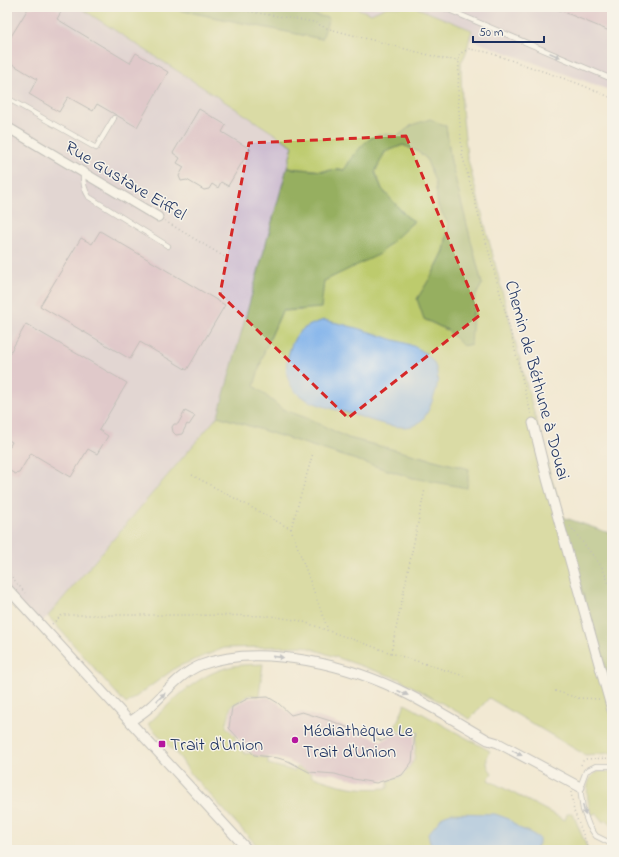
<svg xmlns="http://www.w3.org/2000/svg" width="619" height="857" viewBox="0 0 619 857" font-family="'Indie Flower',sans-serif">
<rect width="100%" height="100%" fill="#f7f3e8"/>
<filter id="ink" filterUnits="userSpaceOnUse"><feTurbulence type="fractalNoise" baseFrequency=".025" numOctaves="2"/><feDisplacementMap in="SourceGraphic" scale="8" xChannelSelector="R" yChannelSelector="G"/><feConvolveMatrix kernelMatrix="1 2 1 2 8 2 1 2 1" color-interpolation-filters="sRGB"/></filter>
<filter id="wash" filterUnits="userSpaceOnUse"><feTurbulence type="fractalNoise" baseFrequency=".012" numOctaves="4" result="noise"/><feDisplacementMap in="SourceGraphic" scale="16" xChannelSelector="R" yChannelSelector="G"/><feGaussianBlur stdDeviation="0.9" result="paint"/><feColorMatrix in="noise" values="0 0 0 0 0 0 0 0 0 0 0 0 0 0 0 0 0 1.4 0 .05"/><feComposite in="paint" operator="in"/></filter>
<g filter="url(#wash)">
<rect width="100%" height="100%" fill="#f2e9d3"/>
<!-- industrial -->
<path fill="#cebed1" d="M7 7H612V91L469 39 329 18 218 416 48 616 34 628 7 597Z"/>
<!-- green -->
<g fill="#bdcb6d" stroke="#6c7d66">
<path d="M79 7H164L322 39 328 18 273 7H354L371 14 387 7H415L472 30C468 41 468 53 461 62L462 109 467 156 517 348 551 477 564 517 560 516 612 693V753L585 755 489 698 470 719 399 679 304 646 224 648 177 667 126 704 48 616 218 416 413 478 469 469 348 438 309 419 282 409 254 386 264 352 282 311 302 310 324 281 346 269 414 222 406 216 382 189 375 171 385 152 403 145 417 151 426 158 435 181 438 206 449 225 444 251 433 273 424 319 447 330 463 346 470 344 474 299 482 284 451 162 446 126 412 125 398 136 379 135 351 158 345 170 338 169 324 171 287 168 293 146Z"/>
<path d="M263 664 259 696 250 695 231 706 226 727 235 736V739L245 754 251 753 253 755 268 758V764L294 771 297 767 311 773V776C342 787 356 790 388 788V781L403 776 414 760 417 733 400 732 395 727 405 704 490 751C485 759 486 766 492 773L488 780 565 820 567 814H573L588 850H261L190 773 181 759 148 724C172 702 194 677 226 668 237 664 251 665 263 664Z"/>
<path d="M601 771 612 772V826L607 820 603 822 596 813 591 815C588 800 581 776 601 771Z"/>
</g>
<!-- forest -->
<g fill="#96af60" stroke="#586f5f">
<path d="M164 7H273L329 18 322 39Z"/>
<path d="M430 119 446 126 451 162 482 284 474 299 471 344 463 346 447 330 424 319 417 299 433 273 444 251 449 225 438 206 435 181 426 158 417 151 403 145 385 152 375 172 382 189 406 216 414 221 378 255 324 281 321 308 282 311 264 352 254 386 282 409 309 419 348 438 469 469 467 488 413 478 218 416 287 168 324 171 338 169 344 170C352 158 364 138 379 135 385 133 393 135 398 136L412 125Z"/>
<path d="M560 516 612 534V693L606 671Z"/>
</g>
<!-- water -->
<g fill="#7eb1eb" stroke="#4c70a4">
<path d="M324 320C348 325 371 332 394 340 405 343 416 346 425 353 438 363 440 378 435 393 431 404 427 418 417 424 410 428 400 427 393 426 380 424 368 419 355 415 340 410 310 405 298 394 286 383 284 368 289 353 295 331 303 327 324 320Z"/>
<path d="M451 813 495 814 509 819 519 828 531 833 539 838V844L535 850H457L436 848 430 843 428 834 443 816Z"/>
</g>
<g id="blocks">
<!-- building -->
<g fill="#cba2bf">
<path d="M29 7H54L61 12 57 19 130 63 136 53 168 72 137 127 97 104 93 111 68 97 59 112 29 94 37 79 7 61V43Z"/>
<path d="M552 7H612V32Z"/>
<path d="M199 109 226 125 222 132 250 149 228 186 221 182 218 188 212 184 209 189 204 190 187 180 181 181 179 176 184 167 177 163 180 158 173 153Z"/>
<path d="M100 231 225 305 187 370 140 342 130 359 40 306 81 238 92 244Z"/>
<path d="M26 324 127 383 99 430 108 436 97 454 88 449 71 477 31 453 19 473 15 474 7 469V451L12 442 7 439V358Z"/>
<path d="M185 411 195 416 189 425 187 424 182 434 176 435 173 432 172 427 174 424H178Z"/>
<path d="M268 697 278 703 291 715 302 712 334 722 382 741 394 734H415L412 762 402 775 376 783 348 778 335 774 309 772 288 761 278 758 254 755 229 728 232 707 249 698Z"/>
</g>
</g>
</g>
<g filter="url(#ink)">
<use href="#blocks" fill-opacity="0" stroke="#868c98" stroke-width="1"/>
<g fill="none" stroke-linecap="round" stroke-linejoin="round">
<defs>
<g id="service">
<path d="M442 7 612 79"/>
<path d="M7 98 96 148 114 118"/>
<path d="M83 173C83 183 84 189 89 197L168 246"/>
<path d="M612 766H596L586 771 580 787 583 810 589 826 596 836 612 844"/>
</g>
<g id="minor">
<path d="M7 127 158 217"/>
<path d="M533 423 547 479 612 710"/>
<path d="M7 588 248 850"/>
<path d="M131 721C138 716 146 711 152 705 167 691 181 673 201 665 262 642 353 666 409 695 436 709 462 725 488 740L498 743 580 787"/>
</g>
</defs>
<!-- service casing -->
<use href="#service" stroke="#868c98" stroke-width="6"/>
<!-- minor casing -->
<use href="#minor" stroke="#868c98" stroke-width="11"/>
<!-- path -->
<g stroke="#868c98" stroke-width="1.5" stroke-dasharray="1 3" stroke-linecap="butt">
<path d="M221 7 314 22 326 28 444 59 459 60"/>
<path d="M165 221 228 259"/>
<path d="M531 414 508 322 462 154 458 97 459 54 469 49 487 52 577 83 612 98"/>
<path d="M192 475 291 529 328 630"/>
<path d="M570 526 602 567 612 591"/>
<path d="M291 529 313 453"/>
<path d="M7 571 25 593"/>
<path d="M52 624 62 615H191L271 616 301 621 391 653 467 677"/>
<path d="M391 653 425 489"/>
<path d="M555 691 578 698 600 699"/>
<path d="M581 765 583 761 586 759 612 758"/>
<path d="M571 792 574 811 589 850"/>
</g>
<!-- service -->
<use href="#service" stroke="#fff" stroke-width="4.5"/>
<!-- minor -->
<use href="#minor" stroke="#fff" stroke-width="9"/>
</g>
<!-- one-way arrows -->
<defs><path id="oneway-solid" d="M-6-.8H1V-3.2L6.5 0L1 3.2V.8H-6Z"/></defs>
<g fill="#8d97ae">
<use href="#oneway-solid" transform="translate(555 55) rotate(23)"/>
<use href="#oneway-solid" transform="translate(278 657) rotate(6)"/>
<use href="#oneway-solid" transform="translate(403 693) rotate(24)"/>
<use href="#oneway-solid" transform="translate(161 697) rotate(-44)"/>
<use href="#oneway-solid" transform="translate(517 753) rotate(28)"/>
<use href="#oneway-solid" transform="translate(584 810) rotate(76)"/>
</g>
</g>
<!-- marked area -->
<path d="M0 0H619V857H0ZM406 136 480 315 348 418 220 294 249 143Z" fill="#f2e9d3" fill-opacity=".55" fill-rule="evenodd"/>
<path fill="none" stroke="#d62828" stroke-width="3" stroke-dasharray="8 5" stroke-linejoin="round" d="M406 136 480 315 348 418 220 294 249 143Z"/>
<!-- markers -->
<g fill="#b5179e" stroke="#f7f3e8" stroke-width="1.5">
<circle cx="295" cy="740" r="4"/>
<rect x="158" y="740" width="8" height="8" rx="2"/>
</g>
<g text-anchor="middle" stroke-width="3" stroke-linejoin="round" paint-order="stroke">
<!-- street labels -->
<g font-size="18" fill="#1b2f5e" stroke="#f7f3e8">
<text transform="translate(126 180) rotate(31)" y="6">Rue Gustave Eiffel</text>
<text transform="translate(538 380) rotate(75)" y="6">Chemin de Béthune à Douai</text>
</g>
<!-- poi labels -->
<g font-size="18" fill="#1b2f5e" stroke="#f7f3e8" text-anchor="start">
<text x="303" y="736">Médiathèque Le<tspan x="303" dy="21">Trait d'Union</tspan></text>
<text x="170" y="750">Trait d'Union</text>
</g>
</g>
<!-- margin -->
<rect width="619" height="857" fill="none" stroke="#f7f3e8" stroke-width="24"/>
<!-- scale -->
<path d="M473 36v6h71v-6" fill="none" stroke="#1b2f5e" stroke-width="2"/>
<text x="479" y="36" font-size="12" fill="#1b2f5e" stroke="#f7f3e8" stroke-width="3" paint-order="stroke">50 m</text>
</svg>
